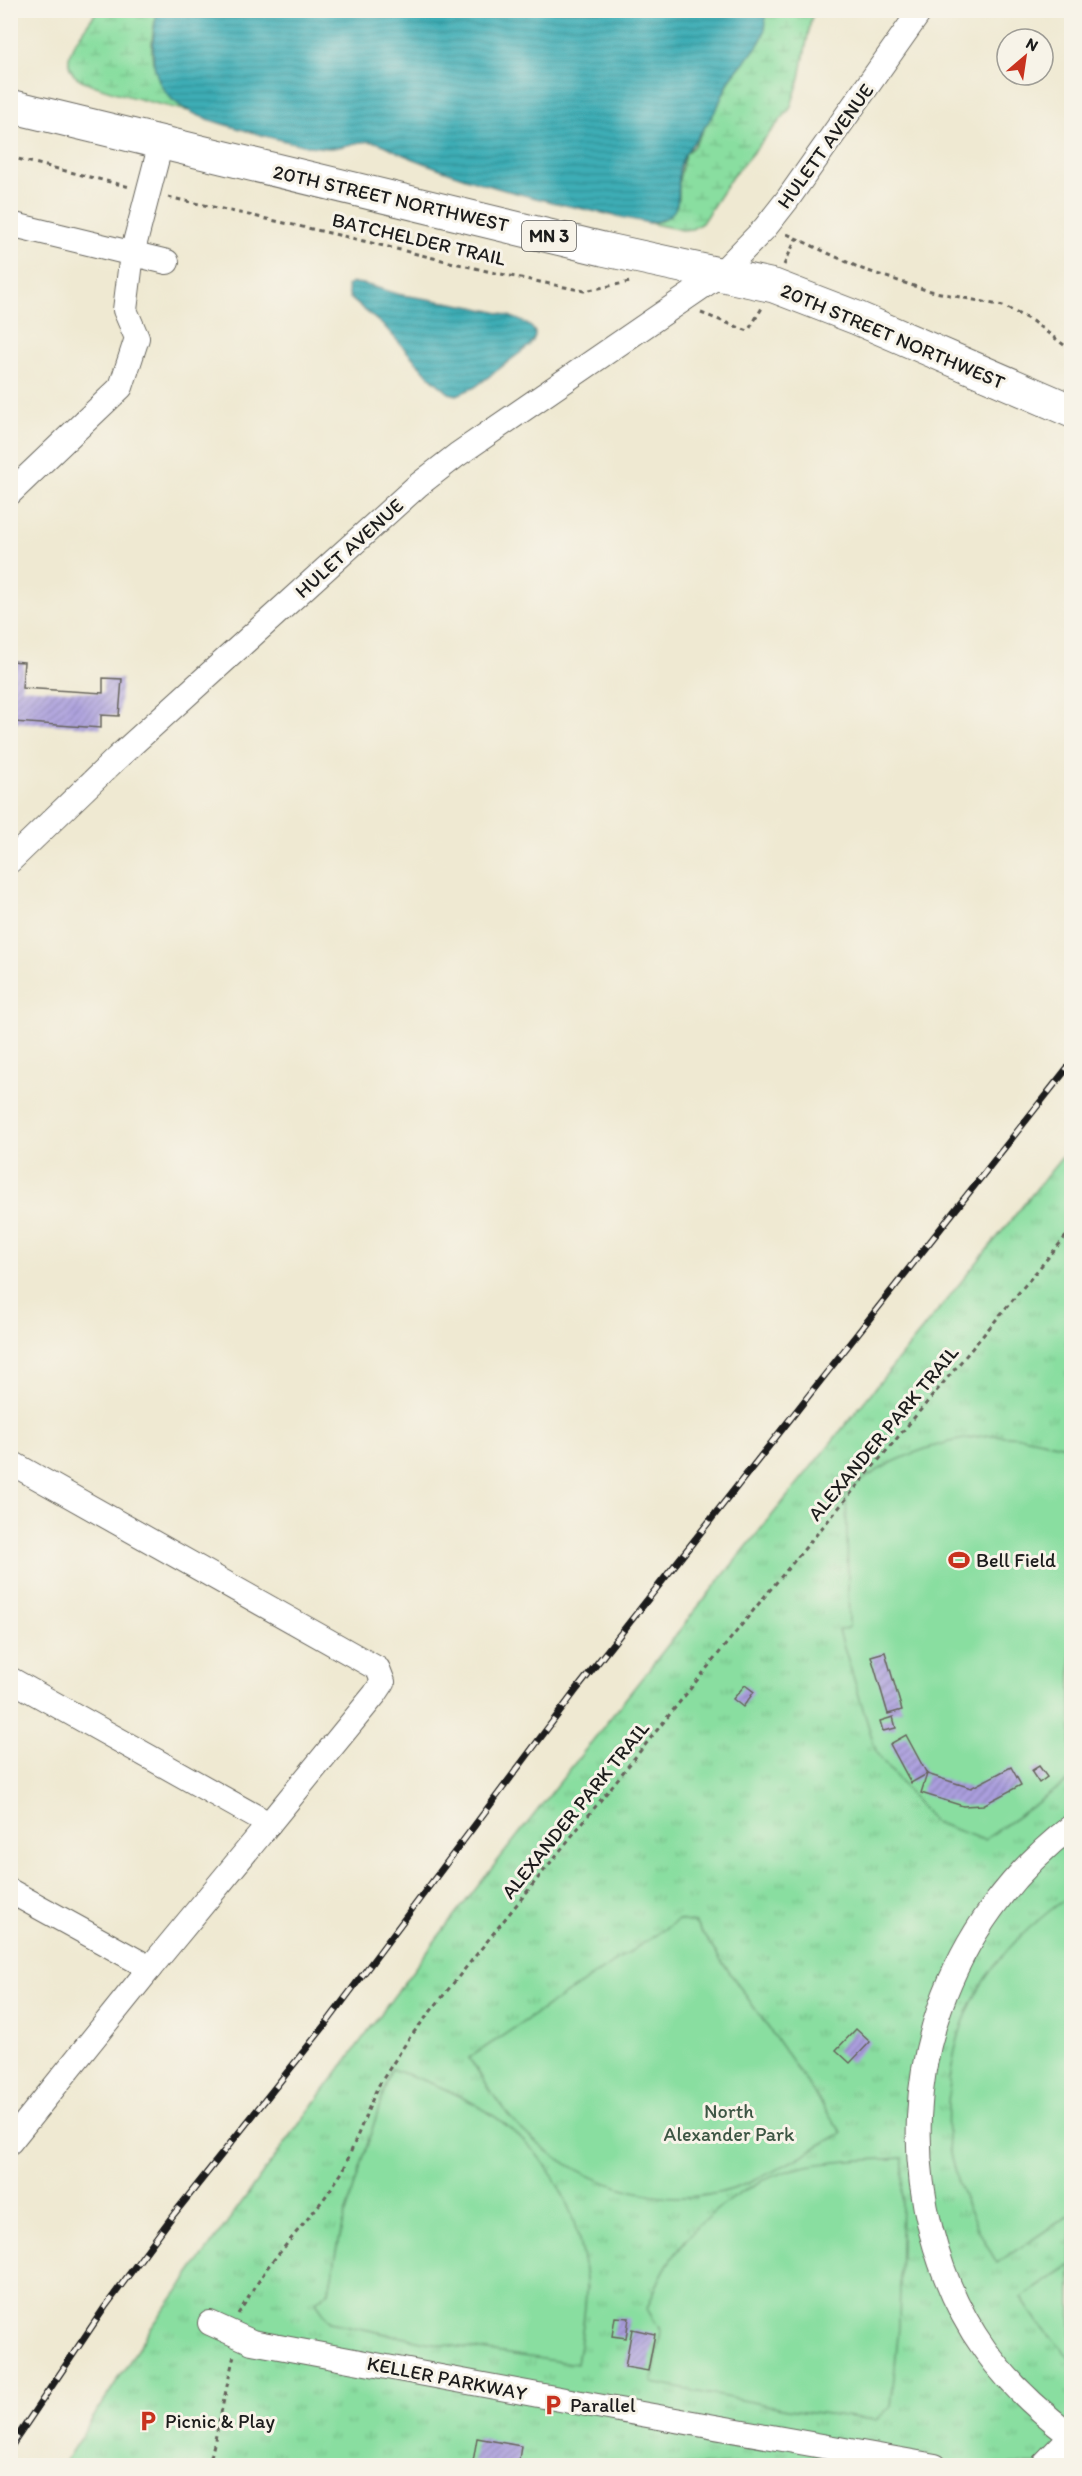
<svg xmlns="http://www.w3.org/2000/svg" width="1082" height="2476" viewBox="0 0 1082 2476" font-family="Itim,sans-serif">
<defs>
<pattern id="grass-tufts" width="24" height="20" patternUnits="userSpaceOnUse" patternTransform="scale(1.5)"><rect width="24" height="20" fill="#89dea0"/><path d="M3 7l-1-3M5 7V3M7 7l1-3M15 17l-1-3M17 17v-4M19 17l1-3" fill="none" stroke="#76be89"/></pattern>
<pattern id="wetland-marsh" width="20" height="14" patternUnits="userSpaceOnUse" patternTransform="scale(1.5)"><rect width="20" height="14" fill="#89dea0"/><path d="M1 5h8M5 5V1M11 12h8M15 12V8" fill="none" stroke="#76be89"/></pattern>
<pattern id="water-rules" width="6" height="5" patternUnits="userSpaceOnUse" patternTransform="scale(1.5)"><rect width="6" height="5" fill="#3cadb6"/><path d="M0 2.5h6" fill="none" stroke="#328c93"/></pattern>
<pattern id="building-hatch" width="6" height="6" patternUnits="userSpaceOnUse" patternTransform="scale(1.5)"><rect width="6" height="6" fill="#ab9fde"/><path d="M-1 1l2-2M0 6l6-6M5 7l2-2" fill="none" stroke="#8a81b3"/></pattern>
</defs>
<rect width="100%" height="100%" fill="#f7f3e8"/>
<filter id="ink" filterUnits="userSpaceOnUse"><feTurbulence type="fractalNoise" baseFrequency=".0167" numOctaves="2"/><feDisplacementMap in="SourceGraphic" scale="12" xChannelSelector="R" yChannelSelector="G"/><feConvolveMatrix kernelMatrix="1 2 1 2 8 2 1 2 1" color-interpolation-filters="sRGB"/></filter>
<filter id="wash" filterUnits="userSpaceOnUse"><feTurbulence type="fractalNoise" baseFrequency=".008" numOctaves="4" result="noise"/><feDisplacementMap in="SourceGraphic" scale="24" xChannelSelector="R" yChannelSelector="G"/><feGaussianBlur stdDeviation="1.35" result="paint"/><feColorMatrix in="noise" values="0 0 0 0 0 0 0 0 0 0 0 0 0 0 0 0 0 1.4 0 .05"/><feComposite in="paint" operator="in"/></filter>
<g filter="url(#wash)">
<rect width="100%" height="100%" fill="#efe9d2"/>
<!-- grass -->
<path fill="url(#grass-tufts)" stroke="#527d5e" stroke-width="1.5" d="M1071 1146V2465L62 2466 149 2331 260 2177 437 1938 697 1608Z"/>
<!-- wetland -->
<g fill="url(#wetland-marsh)" stroke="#527d5e" stroke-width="1.5">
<path d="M97 11H158C153 25 150 47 153 62 156 76 177 103 188 111 166 106 88 88 74 75 70 70 68 64 69 58 70 45 90 22 97 11Z"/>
<path d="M764 11H815L811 19 800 78 790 109 732 177 702 223 692 229 682 230 649 223 661 221 679 199V180L685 154 693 147 717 107 731 78 761 40 765 29Z"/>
</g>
<!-- pitch -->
<g fill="#89dea0" stroke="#527d5e" stroke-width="1.5">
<path d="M990 1435 1023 1437 1071 1447V1779L984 1840 934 1822 877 1754 839 1631 849 1627 846 1492C888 1458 936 1441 990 1435Z"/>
<path d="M1071 1895V2214L997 2263C977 2229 960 2196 951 2158 946 2136 947 2112 949 2090 956 2000 1000 1945 1071 1895Z"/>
<path d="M678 1920 695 1923 842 2133C806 2152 771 2176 733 2189 658 2213 574 2180 520 2128 500 2108 485 2082 469 2058Z"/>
<path d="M391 2069C482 2097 557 2143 579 2241 582 2256 587 2272 586 2287 586 2312 581 2338 577 2364L426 2342 330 2322 316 2302 329 2291 342 2226Z"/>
<path d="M903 2158 899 2326 891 2407 876 2420 788 2409 652 2383 661 2331 647 2309C655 2289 663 2269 676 2252 707 2210 756 2176 807 2166 838 2160 872 2160 903 2158Z"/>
<path d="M1071 2265V2359L1039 2324 1021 2298Z"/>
</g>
<!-- water -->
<g fill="url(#water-rules)" stroke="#2c6469" stroke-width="1.5">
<path d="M158 10H764C765 17 767 23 765 29 761 48 742 62 731 78 725 87 722 98 717 108 708 124 696 138 686 153 667 180 697 216 649 223 593 211 535 200 481 183 455 175 429 165 404 155 394 151 386 144 375 142 358 139 343 149 326 148 300 146 272 138 247 131 200 117 154 109 153 51 153 38 154 23 158 10Z"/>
<path d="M353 283C370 283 386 292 402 295 424 299 530 311 535 333 536 338 532 342 529 346L475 387 457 395 449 393 430 377 386 328 350 298 347 286Z"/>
</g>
<g id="blocks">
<!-- building -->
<g fill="url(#building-hatch)">
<path d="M10 661 24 662 22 688 103 693V678L122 679 119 716 101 715V728L14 722 12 752H10Z"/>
<path d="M885 1652 902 1710 888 1714 871 1656Z"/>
<path d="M745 1685 754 1692 743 1707 733 1699Z"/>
<path d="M893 1717 896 1728 883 1731 880 1721Z"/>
<path d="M906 1735 927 1774 911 1783 890 1744Z"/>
<path d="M1039 1766 1047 1777 1039 1783 1031 1771Z"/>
<path d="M1011 1767 1021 1785 983 1805 963 1806 921 1793 927 1774 971 1788Z"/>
<path d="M856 2029 870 2042 850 2063 836 2050Z"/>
<path d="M615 2317 629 2318 626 2338 612 2336Z"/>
<path d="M632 2329 655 2334 648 2371 625 2367Z"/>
<path d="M477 2438 521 2446 518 2466H494L473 2462Z"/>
</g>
</g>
</g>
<g filter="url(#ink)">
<use href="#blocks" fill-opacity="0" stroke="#66645c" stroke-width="1.5"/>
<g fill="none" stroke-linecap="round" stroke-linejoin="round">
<defs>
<g id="minor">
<path d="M10 224 167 262"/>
<path d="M10 493 121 387 137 338 125 310 132 254 161 143"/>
<path d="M10 861 117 758 417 486 457 455 719 275 765 228 787 200 921 10"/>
<path d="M10 1462 378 1669 383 1682 375 1694 269 1824 10 1679"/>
<path d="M1072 1826C947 1922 892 2079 931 2231 942 2273 959 2314 985 2350 1009 2384 1039 2411 1072 2436"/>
<path d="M10 1891 150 1968 10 2142"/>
<path d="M150 1968 269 1824"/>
<path d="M210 2323 252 2342 619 2410 935 2466"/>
<path d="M1042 2466 1071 2436"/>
</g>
<path id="highway" d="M10 106 603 249 774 286 857 318 1072 411"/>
</defs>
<!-- minor casing -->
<use href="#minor" stroke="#66645c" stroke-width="26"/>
<!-- highway casing -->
<use href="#highway" stroke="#66645c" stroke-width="35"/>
<!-- path -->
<g stroke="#66645c" stroke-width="3" stroke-dasharray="4.5 4.5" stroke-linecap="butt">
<path d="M10 157 130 187"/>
<path d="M168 197 343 236 491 272 584 291 630 282"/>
<path d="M787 234 862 269 926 290 1003 306 1032 321 1072 351"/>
<path d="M784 265 796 239"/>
<path d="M701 313 748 331 762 308"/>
<path d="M238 2314 267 2268 323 2200 343 2171 377 2088 410 2037 765 1596 1072 1229"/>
<path d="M209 2466 234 2355"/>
</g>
<!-- minor -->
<use href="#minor" stroke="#fff" stroke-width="24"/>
<!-- highway -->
<use href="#highway" stroke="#fff" stroke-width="33"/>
<defs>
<path id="rail" d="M10 2448 105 2307 174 2214 325 2025 577 1689 1072 1062"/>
</defs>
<!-- rail casing -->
<use href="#rail" stroke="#1c1c1c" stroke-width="7"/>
<!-- rail -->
<use href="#rail" stroke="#f7f3e8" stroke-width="4.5" stroke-dasharray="14" stroke-linecap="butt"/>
</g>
</g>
<!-- icons -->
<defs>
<symbol id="stadium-bare" viewBox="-9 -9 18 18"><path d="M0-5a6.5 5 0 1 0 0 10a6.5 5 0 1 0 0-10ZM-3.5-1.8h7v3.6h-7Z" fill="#c8321e" stroke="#f7f3e8" stroke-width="2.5" paint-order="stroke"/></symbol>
<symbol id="parking-bare" viewBox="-9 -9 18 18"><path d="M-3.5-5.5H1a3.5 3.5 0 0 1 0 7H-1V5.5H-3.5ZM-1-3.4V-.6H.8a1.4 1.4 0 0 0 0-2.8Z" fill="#c8321e" stroke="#f7f3e8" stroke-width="2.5" paint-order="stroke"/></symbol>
</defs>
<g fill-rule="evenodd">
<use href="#stadium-bare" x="944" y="1545" width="30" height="30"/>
<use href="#parking-bare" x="538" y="2390" width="30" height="30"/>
<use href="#parking-bare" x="133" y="2406" width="30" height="30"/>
</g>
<g text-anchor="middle" stroke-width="6" stroke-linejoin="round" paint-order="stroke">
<!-- shield labels -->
<rect fill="#f7f3e8" stroke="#5e5c59" stroke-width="1.5" x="522" y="221" width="54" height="30" rx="4.5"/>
<g font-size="18" font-weight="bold" fill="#1c1c1c">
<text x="549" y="242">MN 3</text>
</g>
<!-- street labels -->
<g font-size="20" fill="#1c1c1c" stroke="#f7f3e8">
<text transform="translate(825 146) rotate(-54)" y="7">HULETT AVENUE</text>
<text transform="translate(391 198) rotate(13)" y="7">20TH STREET NORTHWEST</text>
<text transform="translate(419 239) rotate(13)" y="7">BATCHELDER TRAIL</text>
<text transform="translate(893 336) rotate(23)" y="7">20TH STREET NORTHWEST</text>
<text transform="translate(349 548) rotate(-42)" y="7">HULET AVENUE</text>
<text transform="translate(883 1433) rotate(-50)" y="7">ALEXANDER PARK TRAIL</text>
<text transform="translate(575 1810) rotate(-51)" y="7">ALEXANDER PARK TRAIL</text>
<text transform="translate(447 2378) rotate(11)" y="7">KELLER PARKWAY</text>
</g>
<!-- poi labels -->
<g font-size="20" fill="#1c1c1c" stroke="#f7f3e8" text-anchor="start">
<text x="976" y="1567">Bell Field</text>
<text x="570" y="2412">Parallel</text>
<text x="165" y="2428">Picnic &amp; Play</text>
</g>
<!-- park labels -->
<g font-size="20" fill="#3d5644" stroke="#f7f3e8">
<text x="729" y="2118">North<tspan x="729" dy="23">Alexander Park</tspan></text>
</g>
</g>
<!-- margin -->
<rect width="1082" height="2476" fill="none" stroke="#f7f3e8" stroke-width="36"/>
<!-- north arrow -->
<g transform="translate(1025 57) rotate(29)"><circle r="28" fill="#f7f3e8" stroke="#9f9d96" stroke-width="1.5"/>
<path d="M0-4.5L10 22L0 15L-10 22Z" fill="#c8321e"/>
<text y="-9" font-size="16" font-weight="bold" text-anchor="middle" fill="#1c1c1c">N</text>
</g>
</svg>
